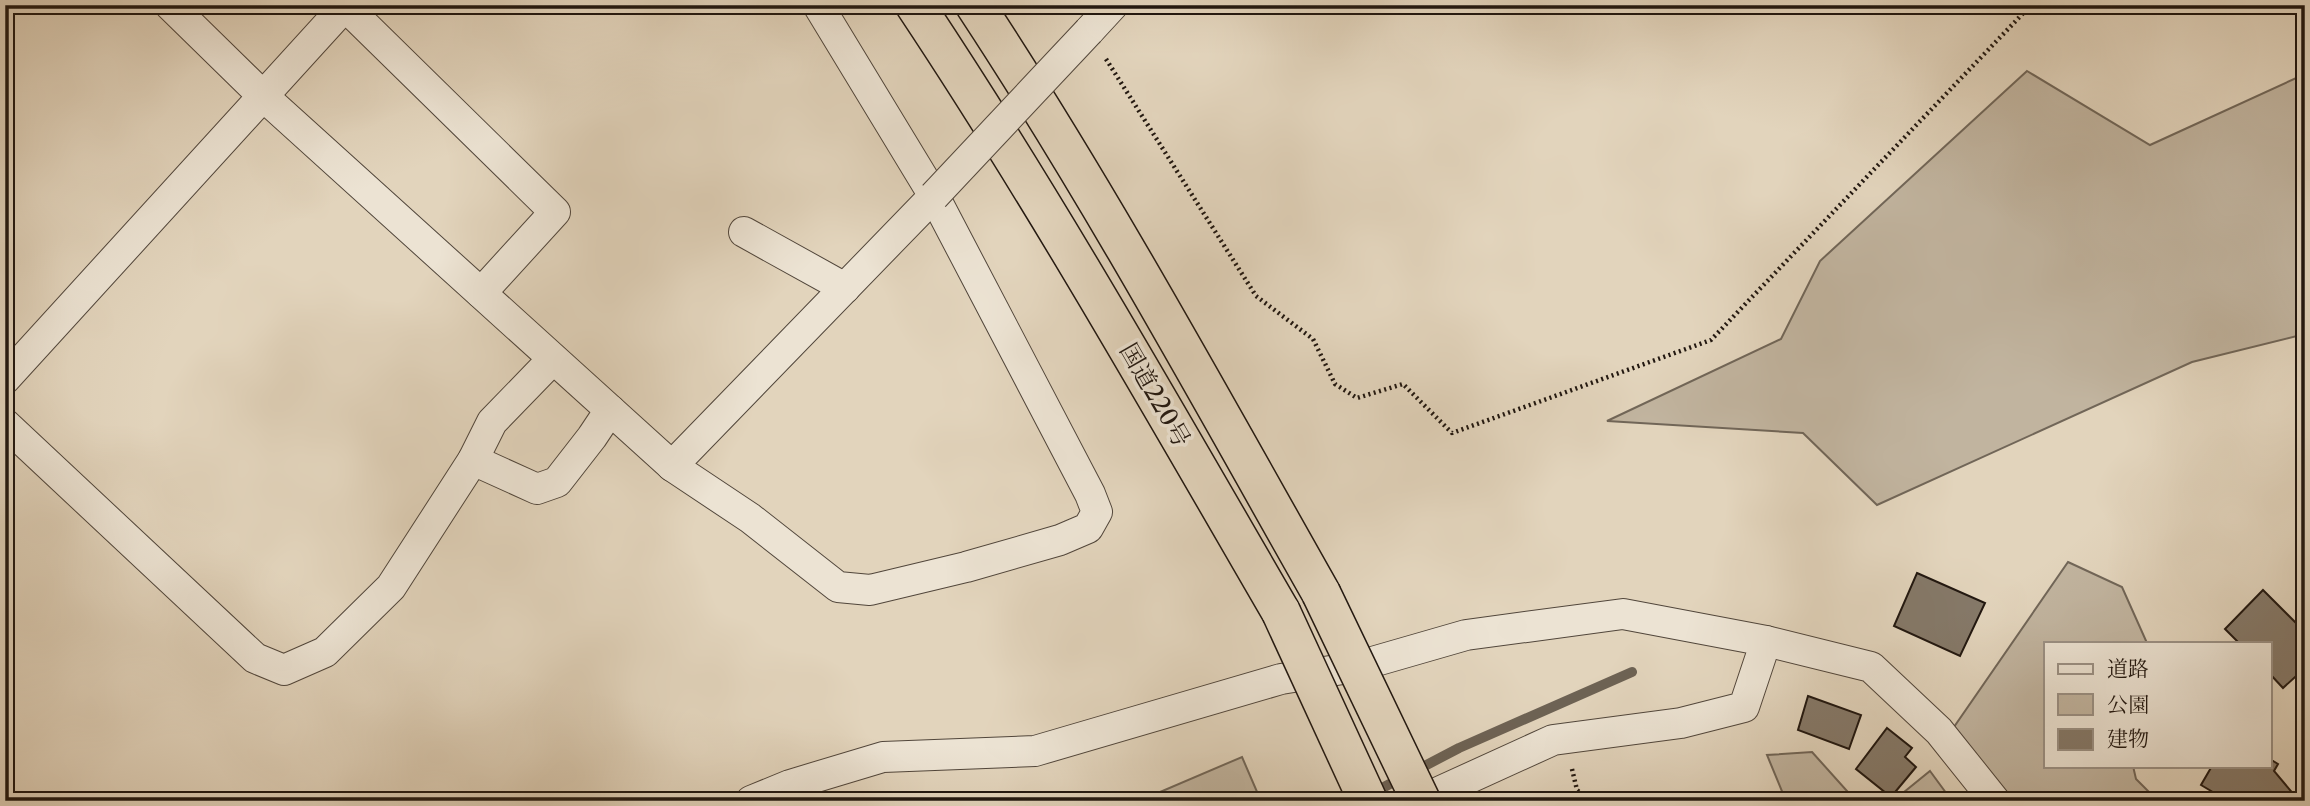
<svg xmlns="http://www.w3.org/2000/svg" width="2310" height="806" viewBox="0 0 2310 806" font-family="'Libre Caslon Text','Noto Serif JP',serif">
<rect width="100%" height="100%" fill="#e2d4bc"/>
<filter id="stains"><feTurbulence type="fractalNoise" baseFrequency=".00286" numOctaves="4"/><feColorMatrix values="0 0 0 0 .2 0 0 0 0 .09 0 0 0 0 .02 0 0 0 .5 -.17"/></filter>
<radialGradient id="worn" r=".72"><stop offset=".6" stop-color="#630" stop-opacity="0"/><stop offset="1" stop-color="#630" stop-opacity=".3"/></radialGradient>
<!-- green -->
<g fill="#c1b49f" stroke="#716658" stroke-width="2">
<path d="M2027 71 2150 145 2305 74V334L2192 362 1877 505 1803 433 1607 421 1781 339 1820 261Z"/>
<path d="M2068 562 2122 587 2147 643H2046V766H2133L2136 779 2158 801H2013L1954 727Z"/>
<path d="M1812 752 1856 801H1786L1767 755Z"/>
<path d="M1242 757 1261 801H1139Z"/>
<path d="M1930 771 1952 801H1893Z"/>
</g>
<g fill="none" stroke-linecap="round" stroke-linejoin="round">
<!-- stream -->
<g stroke="#6d6254" stroke-width="10">
<path d="M1415 771 1459 748 1632 672"/>
<path d="M1371 794 1401 778"/>
</g>
</g>
<!-- building -->
<g fill="#857969" stroke="#211710" stroke-width="2">
<path d="M1917 573 1985 603 1960 656 1894 626Z"/>
<path d="M2263 590 2305 632V668L2283 688 2270 674V643H2239L2225 629Z"/>
<path d="M1808 696 1861 715 1849 749 1798 730Z"/>
<path d="M1887 728 1912 748 1905 757 1916 767 1891 797 1856 769Z"/>
<path d="M2270 759 2278 764 2274 771 2295 796 2293 801H2228L2201 785 2212 766H2270Z"/>
</g>
<g fill="none" stroke-linecap="round" stroke-linejoin="round">
<defs>
<g id="street">
<path d="M170 5 262 95 672 466 750 518 838 587 870 590 966 567 1060 540 1088 528 1097 512 1090 494 934 196 818 5"/>
<path d="M345 6 555 212 481 293"/>
<path d="M1089 31 1113 5"/>
<path d="M744 232 845 288"/>
<path d="M5 379 346 5"/>
<path d="M5 424 255 658 284 670 325 652 391 587 473 460 492 422 553 359"/>
<path d="M473 460 537 489 557 482 592 437 610 410"/>
<path d="M672 466 934 196"/>
<path d="M751 801 790 785 883 757 1035 751 1281 679 1355 667 1466 635 1623 614 1766 641 1871 667 1939 731 1995 801"/>
<path d="M1419 801 1553 740 1681 723 1744 707 1766 641"/>
</g>
<g id="highway">
<path d="M915 5C1046 202 1162 407 1281 612"/>
<path d="M975 5C1100 195 1209 395 1321 593"/>
</g>
</defs>
<!-- street casing -->
<use href="#street" stroke="#51463b" stroke-width="32"/>
<!-- highway casing -->
<use href="#highway" stroke="#211710" stroke-width="41"/>
<!-- path -->
<g stroke="#211710" stroke-width="4.5" stroke-dasharray="2 3.5" stroke-linecap="butt">
<path d="M1106 59 1256 296 1313 339 1335 384 1357 398 1403 384 1452 433 1711 340 2031 5"/>
<path d="M1572 769 1577 790 1589 801"/>
</g>
<!-- street -->
<use href="#street" stroke="#ece3d3" stroke-width="30"/>
<!-- highway -->
<use href="#highway" stroke="#e2d4bc" stroke-width="38"/>
<defs>
<path id="street-bridge" d="M934 196 1089 31"/>
<g id="highway-bridge">
<path d="M1321 593 1421 801"/>
<path d="M1281 612 1368 801"/>
</g>
</defs>
<!-- street-bridge casing -->
<use href="#street-bridge" stroke="#51463b" stroke-width="32" stroke-linecap="butt"/>
<!-- highway-bridge casing -->
<use href="#highway-bridge" stroke="#211710" stroke-width="41" stroke-linecap="butt"/>
<!-- street-bridge -->
<use href="#street-bridge" stroke="#ece3d3" stroke-width="30"/>
<!-- highway-bridge -->
<use href="#highway-bridge" stroke="#e2d4bc" stroke-width="38"/>
</g>
<g text-anchor="middle" stroke-width="7" stroke-linejoin="round" paint-order="stroke">
<!-- street labels -->
<g font-size="24" fill="#211710" stroke="#ece3d3">
<text transform="translate(1155 395) rotate(60)" y="8">国道220号</text>
</g>
</g>
<!-- margin -->
<rect width="2310" height="806" fill="none" stroke="#e2d4bc" stroke-width="28"/>
<rect x="7" y="7" width="2296" height="792" fill="none" stroke="#211710" stroke-width="3.5"/>
<rect x="14" y="14" width="2282" height="778" fill="none" stroke="#211710" stroke-width="2"/>
<!-- legend -->
<rect x="2044" y="642" width="228" height="126" fill="#ece3d3" stroke="#9b9185" stroke-width="2"/>
<rect x="2058" y="664" width="35" height="10" fill="#ece3d3" stroke="#9b9185" stroke-width="2"/>
<text x="2107" y="676" font-size="21" fill="#211710">道路</text>
<rect x="2058" y="694" width="35" height="21" fill="#c1b49f" stroke="#9b9185" stroke-width="2"/>
<text x="2107" y="712" font-size="21" fill="#211710">公園</text>
<rect x="2058" y="729" width="35" height="21" fill="#857969" stroke="#9b9185" stroke-width="2"/>
<text x="2107" y="746" font-size="21" fill="#211710">建物</text>
<rect width="100%" height="100%" filter="url(#stains)"/>
<rect width="100%" height="100%" fill="url(#worn)"/>
</svg>
